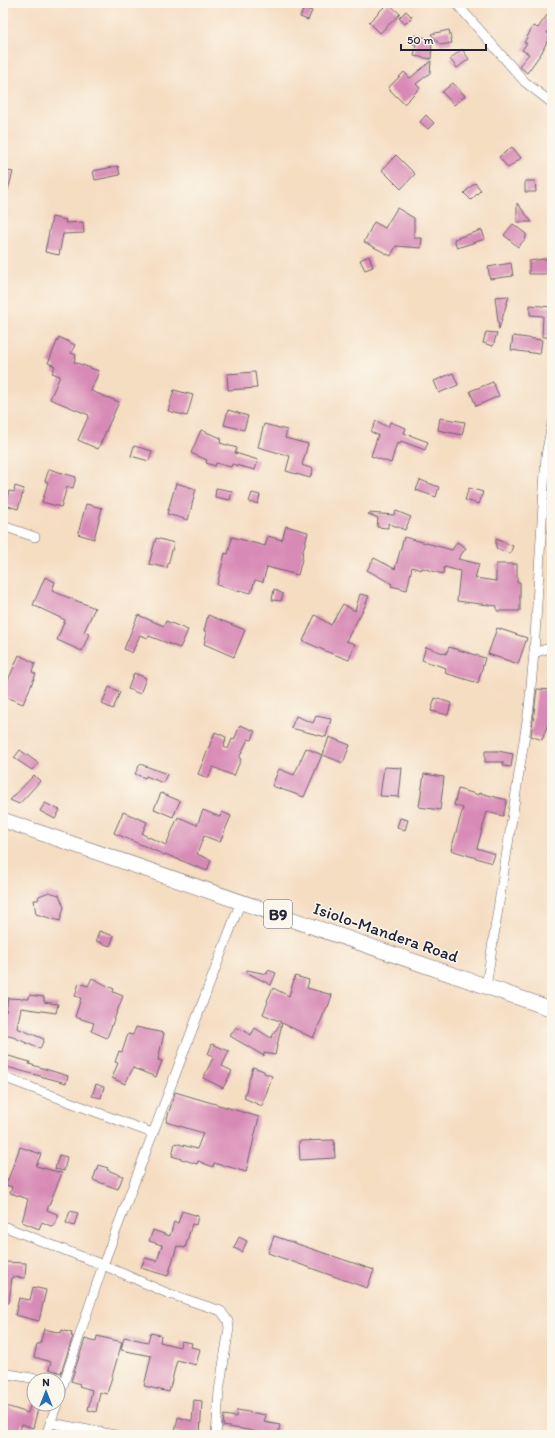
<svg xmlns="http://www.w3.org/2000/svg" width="555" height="1438" viewBox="0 0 555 1438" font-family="Itim,sans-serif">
<rect width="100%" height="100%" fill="#fbf7ec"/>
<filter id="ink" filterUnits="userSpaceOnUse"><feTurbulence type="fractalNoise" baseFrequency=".025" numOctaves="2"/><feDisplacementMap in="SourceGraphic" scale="8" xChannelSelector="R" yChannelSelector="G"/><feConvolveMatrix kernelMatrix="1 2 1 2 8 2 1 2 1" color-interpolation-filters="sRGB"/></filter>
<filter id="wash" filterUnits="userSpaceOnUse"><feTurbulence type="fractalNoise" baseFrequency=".012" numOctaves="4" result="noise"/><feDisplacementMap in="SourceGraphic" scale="16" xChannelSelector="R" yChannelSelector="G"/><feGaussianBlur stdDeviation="0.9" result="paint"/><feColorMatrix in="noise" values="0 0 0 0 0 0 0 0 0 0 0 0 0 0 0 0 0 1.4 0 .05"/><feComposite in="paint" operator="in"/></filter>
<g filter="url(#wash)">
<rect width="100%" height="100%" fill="#f5ddc2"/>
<g id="blocks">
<!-- building -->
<g fill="#d88ab6">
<path d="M388 3 400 14 380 33 369 22Z"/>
<path d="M304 8 312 11 308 20 300 17Z"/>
<path d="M552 8V25L547 33 550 35 542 52 527 73 519 66 529 54 522 50 527 43H524L533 26 538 28Z"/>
<path d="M406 11 412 17 405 24 399 18Z"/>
<path d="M449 30 452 43 440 45 431 34Z"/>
<path d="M414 35 432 39 431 59 414 56 416 44H413Z"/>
<path d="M462 49 469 59 457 68 450 59Z"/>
<path d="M431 61 430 73 416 84 420 88 404 104 388 88 404 72 410 78Z"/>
<path d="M453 83 465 96 454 105 442 92Z"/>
<path d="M426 115 434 123 428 129 420 122Z"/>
<path d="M512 147 521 158 508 168 499 157Z"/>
<path d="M396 155 415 174 401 189 382 170Z"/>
<path d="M118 166 120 175 95 180 93 171Z"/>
<path d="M3 170 13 172 6 197 3 196Z"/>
<path d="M525 181H535L536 192H525Z"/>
<path d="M475 183 481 190 471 200 464 193Z"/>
<path d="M517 203 532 222H517Z"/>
<path d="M397 208 414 218V238H422L421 248 396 246 391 256 364 242 374 222 385 228Z"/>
<path d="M52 217 66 220 65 223 83 222 84 233 63 234 59 255 45 252Z"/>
<path d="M513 224 526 234V238L518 247 504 235Z"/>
<path d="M482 230 485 239 457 248 454 239Z"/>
<path d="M369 256 373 267 365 270 360 260Z"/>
<path d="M544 259H552V274H529V261Z"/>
<path d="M511 263 513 276 490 279 488 267Z"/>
<path d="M509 296 499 329 495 297Z"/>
<path d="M530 305 552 307 549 337H542L543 316 530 315Z"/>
<path d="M486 332 497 333 493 346 483 343Z"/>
<path d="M513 336 542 340 540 354 511 350Z"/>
<path d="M59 337 75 345 71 353 76 355 74 362 99 371 91 391 119 402 98 449 78 440 89 415 50 399 60 376 52 373 55 366 48 363Z"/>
<path d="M255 372 257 388 228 390 227 374Z"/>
<path d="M453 373 458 385 439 393 434 381Z"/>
<path d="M493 382 499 396 476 406 470 391Z"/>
<path d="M174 390 193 395 187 416 168 411Z"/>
<path d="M228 410 248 416 244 430 224 425Z"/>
<path d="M440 418 465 422 462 435 438 430Z"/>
<path d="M376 421 388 427 390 422 406 428 404 433 428 442 425 450 401 441 400 444 397 443 391 463 371 456 378 435 371 432Z"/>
<path d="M264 424 287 430 285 438 308 444 302 465 313 469 310 478 286 471 290 456 258 447Z"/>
<path d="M201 430 221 438 220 443 237 448 235 453 258 460 255 470 232 464 231 467 216 463 215 466 206 463 207 460 191 453Z"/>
<path d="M134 446 152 451 149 461 131 456Z"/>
<path d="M49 469 76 477 73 488 67 487 61 507 42 502 48 482 45 481Z"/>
<path d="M420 480 439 487 436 497 416 490Z"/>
<path d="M176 483 196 489 188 520 167 514Z"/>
<path d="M15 486 24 489 18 509 5 505 9 491 14 492Z"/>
<path d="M216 488 232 491 230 500 215 497Z"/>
<path d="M469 488 483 492 479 504 465 500Z"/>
<path d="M252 493 260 495 258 504 249 502Z"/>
<path d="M86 504 102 508 94 539 78 534Z"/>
<path d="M396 511 411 517 405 530 388 523V528L377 527 378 518 368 514 369 513 394 515Z"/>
<path d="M286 526 308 532 302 555H303L298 575 267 567 263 582 255 580 251 593 238 590V591L217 585 225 553 228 554 232 537 265 546 268 536 282 540Z"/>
<path d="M404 537 452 550 457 542 466 548 458 559 479 564 475 578 496 581V564H517V582H520V611H497V606L457 601 460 571 444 567 443 574 422 568 421 570 412 567 407 590 391 586 392 584 367 570 374 558 395 569Z"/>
<path d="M156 538 174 543 167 568 149 564Z"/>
<path d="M496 539 513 546 510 554 496 548Z"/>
<path d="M45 577 55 582 52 591 95 608 84 632 89 634 82 651 57 640 65 620 33 605Z"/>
<path d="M274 589 283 594 281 601 272 600Z"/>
<path d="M360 594 369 596 365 606 346 641 355 644 349 660 328 652 303 641 315 615 331 625 343 604 355 611Z"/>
<path d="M138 615 164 626 166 621 188 630 180 648 149 636 148 638 140 635 132 653 124 649Z"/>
<path d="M208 615 245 630 234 657 204 644 207 632 204 631Z"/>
<path d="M497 628 527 638 518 664 488 654Z"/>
<path d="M426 647 446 654 449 647 485 658 478 683 445 673 446 668 422 660Z"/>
<path d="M19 655 35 663 32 672 36 674 23 704 3 696V692Z"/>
<path d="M134 673 146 678 140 694 128 689Z"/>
<path d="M109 687 120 692 113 709 102 704Z"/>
<path d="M537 689 552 690 549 721 542 740 531 736Z"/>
<path d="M435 698 451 703 448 715 431 711Z"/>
<path d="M296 716 313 723 316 716 331 719 326 737 291 728Z"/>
<path d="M240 725 255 731 252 740 248 739 239 758 241 759 234 776 213 767 208 778 198 774 215 732 226 737 224 747 228 749 232 739 234 740Z"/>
<path d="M329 737 350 745 343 763 323 755Z"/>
<path d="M306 748 322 755 304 797 272 786 279 769 294 775Z"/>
<path d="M20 750 38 763 32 770 14 758Z"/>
<path d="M485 751H498L513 754 511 767 503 766V762H485Z"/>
<path d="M140 764 167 774 163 783 146 776 145 778 135 774Z"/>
<path d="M384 767 402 768 399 797 380 796Z"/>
<path d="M424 774 444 777 440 810 419 807Z"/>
<path d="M34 775 40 781 33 789 19 804 10 800Z"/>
<path d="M458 789 479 795 480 793 507 800 503 816 487 812 477 848 495 854 492 863 451 850 463 808 454 805Z"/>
<path d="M161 793 180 801 173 817 154 809Z"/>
<path d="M45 803 60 810 55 819 40 811Z"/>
<path d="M203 810 220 817 222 812 231 816 220 842 204 836 197 854 211 860 207 871 165 854V855L114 833 123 812 147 822 142 834 166 845 178 817 197 825Z"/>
<path d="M400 818 408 820 405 830 397 827Z"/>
<path d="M49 892 59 895 64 907 60 921 36 914 34 900H38L39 896Z"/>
<path d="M99 931 114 936 110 946 96 941Z"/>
<path d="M247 970 267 974 268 970 276 973 271 985 246 972Z"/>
<path d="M295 976 309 980 307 988 332 995 328 1007H327L313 1038 282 1023 275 1055 264 1053V1056L230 1036 236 1027 251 1035 255 1028 271 1038 281 1022 263 1014 268 1002 267 1001 273 988 289 996Z"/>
<path d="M92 978 114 989 113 992 123 996 107 1038 91 1031 94 1023 75 1017 81 998 75 996 79 983 88 986Z"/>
<path d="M29 995 44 997V1002L58 1004 56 1013 21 1008 17 1028 44 1039 40 1049 13 1037 3 1035V1011L6 1012 8 998 29 999Z"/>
<path d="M136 1027 164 1033 158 1060 162 1061 156 1077 133 1068 125 1084 112 1078 118 1063 115 1062 119 1051 122 1052 128 1034 133 1035Z"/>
<path d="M212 1044 229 1051 222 1066 232 1071 223 1088 203 1078 214 1056 208 1054Z"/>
<path d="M5 1055 30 1062 29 1064 68 1076 66 1083 3 1066V1061Z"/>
<path d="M253 1067 264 1071V1073L272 1076 262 1106 244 1098Z"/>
<path d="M96 1084 104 1087 101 1098 92 1096Z"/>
<path d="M175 1092 259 1117 246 1172 226 1166V1167L214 1163 213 1167 198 1161 197 1164 172 1156 175 1143 197 1149 203 1133 166 1122Z"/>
<path d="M334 1140 335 1158 300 1160 299 1141Z"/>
<path d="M20 1147 41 1154 36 1166 62 1173 47 1210 59 1215 53 1227 42 1222 39 1229 22 1222 28 1199 10 1193 12 1187 6 1185Z"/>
<path d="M59 1155 67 1157 64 1171 55 1169Z"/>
<path d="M98 1165 108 1168 107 1170 123 1176 118 1189 93 1180Z"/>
<path d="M70 1211 78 1213 74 1226 66 1223Z"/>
<path d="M182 1211 198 1216 196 1225 192 1224 185 1248 177 1246 168 1276 141 1268 145 1258 157 1261 162 1245 149 1241 153 1230 170 1236 174 1222 178 1223Z"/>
<path d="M274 1236 374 1270 367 1288 268 1253Z"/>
<path d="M239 1237 247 1241 242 1252 234 1248Z"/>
<path d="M3 1262 26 1263 25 1278 12 1277 9 1303H3Z"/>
<path d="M33 1287 46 1290 39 1321 15 1315 19 1298 30 1300Z"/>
<path d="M44 1329 61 1333 62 1330 72 1333 71 1336H73L61 1373 49 1369 51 1362 34 1357 37 1344H40Z"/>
<path d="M150 1333 161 1335 160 1342 180 1347 181 1341 192 1343 191 1347 200 1349 196 1365 177 1360 169 1392 144 1386 151 1356 121 1350 124 1337 148 1342Z"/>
<path d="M97 1336 122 1342 107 1394 100 1392 96 1412 88 1410 92 1390 79 1386 80 1384 71 1381 85 1339 96 1342Z"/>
<path d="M194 1400 202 1401 200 1435H185L175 1432 178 1417 192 1421Z"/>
<path d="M31 1403 39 1405 33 1428 22 1424 18 1435 3 1430V1405L28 1413Z"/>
<path d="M237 1410 266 1415 264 1422 280 1425 278 1435 223 1426 224 1415 236 1417Z"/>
</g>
</g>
</g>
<g filter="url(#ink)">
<use href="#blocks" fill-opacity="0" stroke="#6c636a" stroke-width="1"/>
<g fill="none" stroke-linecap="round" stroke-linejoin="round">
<defs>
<g id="minor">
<path d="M456 3 525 82 552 103"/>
<path d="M3 526 35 537"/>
<path d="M534 653 552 647"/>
<path d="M486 987 529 708 534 653 546 455 552 424"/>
<path d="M3 1077 152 1133"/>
<path d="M3 1226 103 1265 167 1293 221 1311 228 1321 229 1328 219 1391 216 1435"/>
<path d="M3 1373 43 1380"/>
<path d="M58 1400 103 1265 241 901"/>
<path d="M51 1423 115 1435"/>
<path d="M46 1435 57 1404"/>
</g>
<path id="trunk" d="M3 820 552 1009"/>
</defs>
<!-- minor casing -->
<use href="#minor" stroke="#6c636a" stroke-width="10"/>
<!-- trunk casing -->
<use href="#trunk" stroke="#6c636a" stroke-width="16"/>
<!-- minor -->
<use href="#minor" stroke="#fff" stroke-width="9"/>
<!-- trunk -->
<use href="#trunk" stroke="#fff" stroke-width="15"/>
</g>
</g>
<g text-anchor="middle" stroke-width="3" stroke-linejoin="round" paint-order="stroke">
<!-- shield labels -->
<rect fill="#fbf7ec" stroke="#636270" stroke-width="1" x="264" y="900" width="28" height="28" rx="3"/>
<g font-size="16" font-weight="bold" fill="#22223b">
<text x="278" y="920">B9</text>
</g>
<!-- street labels -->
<g font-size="17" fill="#22223b" stroke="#fbf7ec">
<text transform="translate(386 932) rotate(19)" y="6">Isiolo-Mandera Road</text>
</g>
</g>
<!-- margin -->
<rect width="555" height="1438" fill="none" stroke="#fbf7ec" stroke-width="16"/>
<!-- north arrow -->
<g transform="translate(46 1392)"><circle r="19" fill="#fbf7ec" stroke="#a4a2a5"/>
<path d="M0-3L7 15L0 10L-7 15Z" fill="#1f6fb2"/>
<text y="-6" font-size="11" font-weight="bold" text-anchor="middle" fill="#22223b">N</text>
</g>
<!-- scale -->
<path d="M401 44v6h85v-6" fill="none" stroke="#22223b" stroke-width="2"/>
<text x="407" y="44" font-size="12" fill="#22223b" stroke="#fbf7ec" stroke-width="3" paint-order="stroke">50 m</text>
</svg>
